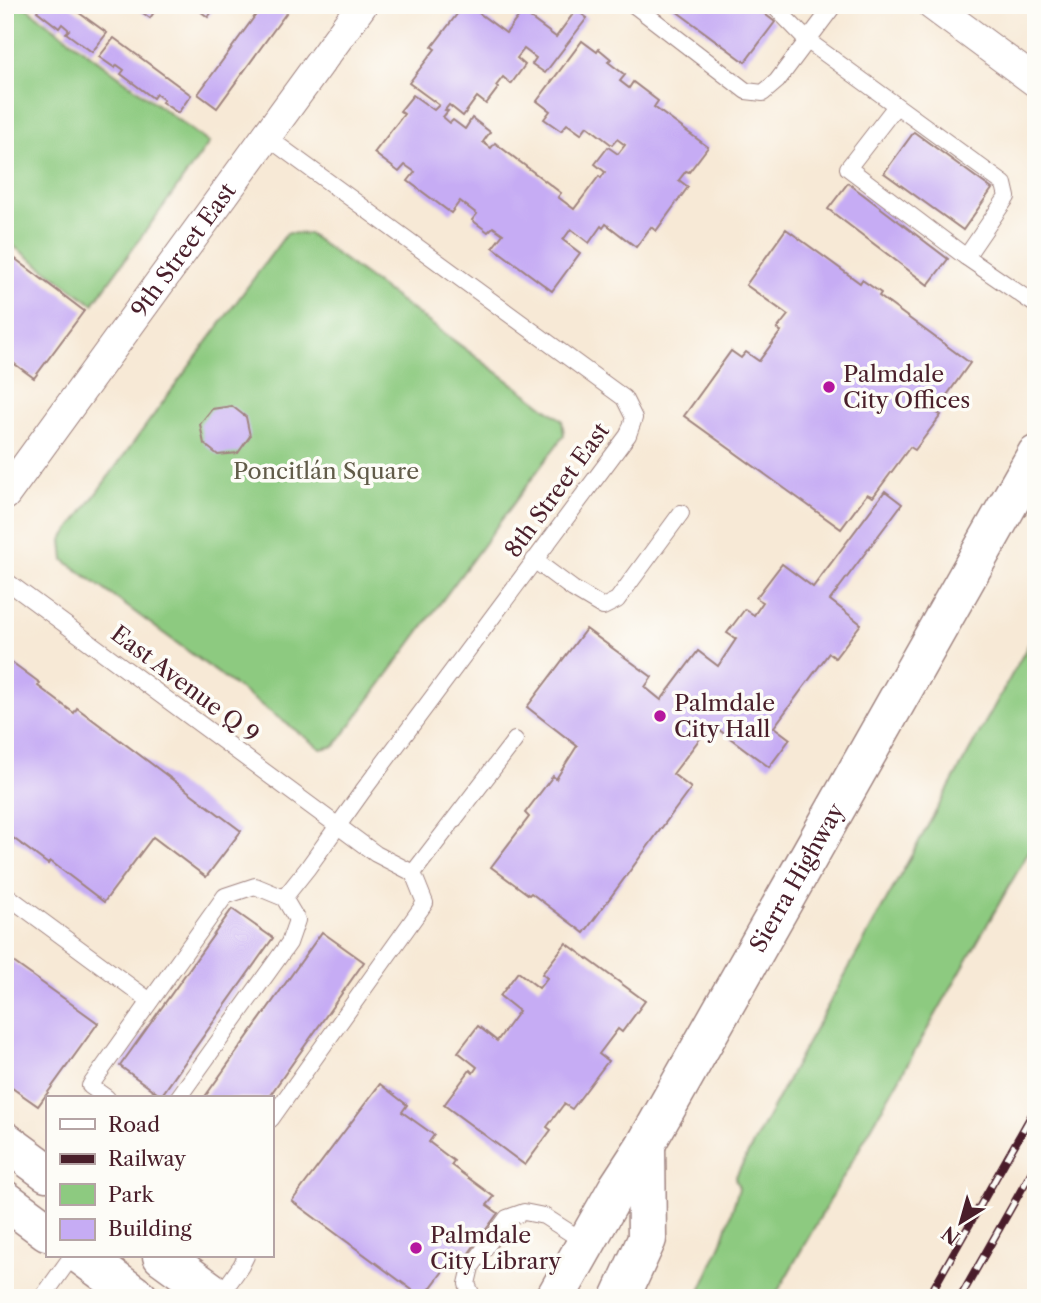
<svg xmlns="http://www.w3.org/2000/svg" width="1041" height="1303" viewBox="0 0 1041 1303" font-family="'Libre Caslon Text',serif">
<rect width="100%" height="100%" fill="#fdfcf7"/>
<filter id="ink" filterUnits="userSpaceOnUse"><feTurbulence type="fractalNoise" baseFrequency=".0143" numOctaves="2"/><feDisplacementMap in="SourceGraphic" scale="14" xChannelSelector="R" yChannelSelector="G"/><feConvolveMatrix kernelMatrix="1 2 1 2 8 2 1 2 1" color-interpolation-filters="sRGB"/></filter>
<filter id="wash" filterUnits="userSpaceOnUse"><feTurbulence type="fractalNoise" baseFrequency=".00686" numOctaves="4" result="noise"/><feDisplacementMap in="SourceGraphic" scale="28" xChannelSelector="R" yChannelSelector="G"/><feGaussianBlur stdDeviation="1.57" result="paint"/><feColorMatrix in="noise" values="0 0 0 0 0 0 0 0 0 0 0 0 0 0 0 0 0 1.4 0 .05"/><feComposite in="paint" operator="in"/></filter>
<g filter="url(#wash)">
<rect width="100%" height="100%" fill="#f7e9d6"/>
<!-- green -->
<g fill="#8dca80" stroke="#6c7456" stroke-width="2">
<path d="M5 5H23L209 143 93 304 5 240Z"/>
<path d="M287 233 309 234 562 420 564 435 335 746 321 749 64 560 62 540Z"/>
<path d="M1036 631V839L774 1298H697L722 1242 739 1188 735 1178 805 1047Z"/>
</g>
<g id="blocks">
<!-- building -->
<g fill="#c6acf4">
<path d="M36 5H68L107 33 92 52 66 33 69 30 62 24 59 28 37 11 39 8Z"/>
<path d="M132 5H159L150 18Z"/>
<path d="M192 5H217L208 17Z"/>
<path d="M263 5H292L217 108 198 94Z"/>
<path d="M464 5H468L506 33 522 12 556 37 576 10 587 18 545 73 532 64 536 58 524 49 517 58 525 65 511 84 503 77 496 86 498 88 486 104 477 97 463 116 449 105 445 110 448 111 443 117 450 123 453 120 465 129 472 118 490 132 483 142 491 148 495 143 561 193 558 197 574 209 599 176 601 178 605 172 595 164 608 147 618 154 625 145 617 139 612 145 587 126 581 134 567 124 561 131 544 119 550 111 537 101 582 41 597 52 599 49 611 59 608 62 625 75 620 81 629 88 633 82 658 101 654 107 708 147 689 172 686 171 679 180 688 187 656 231 651 227 636 247 606 224 603 228 601 226 589 243 571 229 563 240 580 253 552 291 493 247 503 234 493 227 488 232 472 220 477 214 460 201 451 213 408 181 415 172 405 165 399 172 374 153 404 114 400 111 413 95 434 110 439 105 409 83 435 49 432 47Z"/>
<path d="M668 5H753L775 22 745 62Z"/>
<path d="M114 38 191 95 178 113 162 102 164 100 156 94 153 98 121 74 124 70 117 65 115 68 99 57Z"/>
<path d="M914 132 992 189 963 230 884 173Z"/>
<path d="M848 183 948 259 928 285 828 209Z"/>
<path d="M786 229 860 283 862 280 881 293 879 296 970 363 935 412 941 415 915 450 910 447 873 497 867 494 841 529 684 416 731 351 741 358 746 352 759 361 781 331 777 329 788 315 746 285Z"/>
<path d="M5 251 84 311 34 378 5 357Z"/>
<path d="M232 406 246 417 250 436 238 453 218 455 204 444 200 424 212 409Z"/>
<path d="M885 491 902 504 830 600 861 624 835 658 829 653 774 727 790 739 769 767 711 724 673 774 691 788 584 933 531 893 529 895 491 867 529 817 525 813 553 776 556 779 577 746 527 707 586 629 652 677 645 687 661 700 698 651 718 666 736 639 727 633 745 609 754 615 763 602 756 598 782 564 813 587Z"/>
<path d="M5 657 40 683 38 686 74 713 77 708 241 831 206 877 153 837 104 902 50 861 48 864 5 832Z"/>
<path d="M232 909 273 938 161 1096 120 1066Z"/>
<path d="M322 932 364 962 268 1098H204Z"/>
<path d="M566 943 645 1001 622 1032 618 1029 599 1054 608 1061 572 1109 564 1104 547 1127 551 1130 525 1165 444 1105 470 1070 473 1073 477 1067 458 1052 478 1026 497 1041 519 1011 500 996 518 972 539 988 547 978 542 974Z"/>
<path d="M5 956 98 1023 38 1106 5 1083Z"/>
<path d="M380 1084 407 1105 402 1112 434 1135 429 1142 454 1161 451 1165 494 1197 487 1205 498 1213 466 1257 458 1251 423 1298 292 1201Z"/>
</g>
</g>
</g>
<g filter="url(#ink)">
<use href="#blocks" fill-opacity="0" stroke="#a08480" stroke-width="2"/>
<g fill="none" stroke-linecap="round" stroke-linejoin="round">
<defs>
<g id="lane">
<path d="M634 5 746 91 763 93 777 81 834 5"/>
<path d="M773 5 808 41 1004 184 1007 197 966 257"/>
<path d="M896 106 848 168 966 257 1036 305"/>
<path d="M267 137 624 398 634 418 628 435 362 792 307 869 284 898"/>
<path d="M534 560 573 589 603 607 617 600 681 513"/>
<path d="M5 580 376 854 413 873 425 903 271 1119"/>
<path d="M413 873 515 740"/>
<path d="M5 894 150 1001"/>
<path d="M107 1098 90 1086 225 896 255 886 284 898 297 920 289 943 178 1098"/>
<path d="M219 1297 241 1266 246 1256"/>
<path d="M42 1298 72 1256"/>
<path d="M473 1298 467 1284 471 1267 507 1218 524 1212 544 1216 586 1243"/>
</g>
<g id="street">
<path d="M932 5 1036 82"/>
<path id="s1" d="M5 495 362 5"/>
</g>
<g id="highway">
<path d="M5 1141 47 1172"/>
<path d="M5 1200 47 1231"/>
<path d="M82 1256 139 1298"/>
<path d="M162 1256 220 1298"/>
<path id="s2" d="M555 1298 618 1187 646 1144 1036 455"/>
<path d="M620 1298 647 1239 646 1144"/>
</g>
</defs>
<!-- lane casing -->
<use href="#lane" stroke="#a08480" stroke-width="18"/>
<!-- street casing -->
<use href="#street" stroke="#a08480" stroke-width="32"/>
<!-- highway casing -->
<use href="#highway" stroke="#a08480" stroke-width="41"/>
<!-- lane -->
<use href="#lane" stroke="#fff" stroke-width="16"/>
<!-- street -->
<use href="#street" stroke="#fff" stroke-width="30"/>
<!-- highway -->
<use href="#highway" stroke="#fff" stroke-width="38"/>
<defs>
<g id="rail">
<path d="M928 1298 1036 1107"/>
<path d="M960 1298 1036 1164"/>
</g>
</defs>
<!-- rail casing -->
<use href="#rail" stroke="#4a1f2b" stroke-width="8"/>
<!-- rail -->
<use href="#rail" stroke="#fdfcf7" stroke-width="5" stroke-dasharray="16" stroke-linecap="butt"/>
</g>
</g>
<!-- markers -->
<g fill="#b5179e" stroke="#fdfcf7" stroke-width="2.5">
<circle cx="829" cy="387" r="7"/>
<circle cx="660" cy="716" r="7"/>
<circle cx="416" cy="1248" r="7"/>
</g>
<g text-anchor="middle" stroke-width="7" stroke-linejoin="round" paint-order="stroke">
<!-- street labels -->
<g font-size="23" fill="#4a1f2b" stroke="#fdfcf7">
<text dy="8" stroke="none"><textPath href="#s1" startOffset="303">9th Street East</textPath></text>
<text transform="translate(557 490) rotate(-54)" y="8">8th Street East</text>
<text transform="translate(185 684) rotate(37)" y="8">East Avenue Q 9</text>
<text dy="8" stroke="none"><textPath href="#s2" startOffset="485">Sierra Highway</textPath></text>
</g>
<!-- poi labels -->
<g font-size="23" fill="#4a1f2b" stroke="#fdfcf7" text-anchor="start">
<text x="843" y="382">Palmdale<tspan x="843" dy="26">City Offices</tspan></text>
<text x="674" y="711">Palmdale<tspan x="674" dy="26">City Hall</tspan></text>
<text x="430" y="1243">Palmdale<tspan x="430" dy="26">City Library</tspan></text>
</g>
<!-- park labels -->
<g font-size="23" fill="#615b49" stroke="#fdfcf7">
<text x="326" y="479">Poncitlán Square</text>
</g>
</g>
<!-- margin -->
<rect width="1041" height="1303" fill="none" stroke="#fdfcf7" stroke-width="28"/>
<!-- legend -->
<rect x="46" y="1096" width="228" height="161" fill="#fdfcf7" stroke="#b5a4a5" stroke-width="2"/>
<rect x="60" y="1119" width="35" height="10" fill="#ffffff" stroke="#b5a4a5" stroke-width="2"/>
<text x="108" y="1132" font-size="21" fill="#4a1f2b">Road</text>
<rect x="60" y="1154" width="35" height="10" fill="#4a1f2b" stroke="#b5a4a5" stroke-width="2"/>
<text x="108" y="1166" font-size="21" fill="#4a1f2b">Railway</text>
<rect x="60" y="1184" width="35" height="21" fill="#8dca80" stroke="#b5a4a5" stroke-width="2"/>
<text x="108" y="1202" font-size="21" fill="#4a1f2b">Park</text>
<rect x="60" y="1219" width="35" height="21" fill="#c6acf4" stroke="#b5a4a5" stroke-width="2"/>
<text x="108" y="1236" font-size="21" fill="#4a1f2b">Building</text>
<!-- north arrow -->
<g transform="translate(961 1222) rotate(217)" stroke="#fdfcf7" stroke-width="5" paint-order="stroke">
<path d="M0-5L12 26L0 18L-12 26Z" fill="#4a1f2b"/>
<text y="-10" font-size="19" font-weight="bold" text-anchor="middle" fill="#4a1f2b">N</text>
</g>
</svg>
